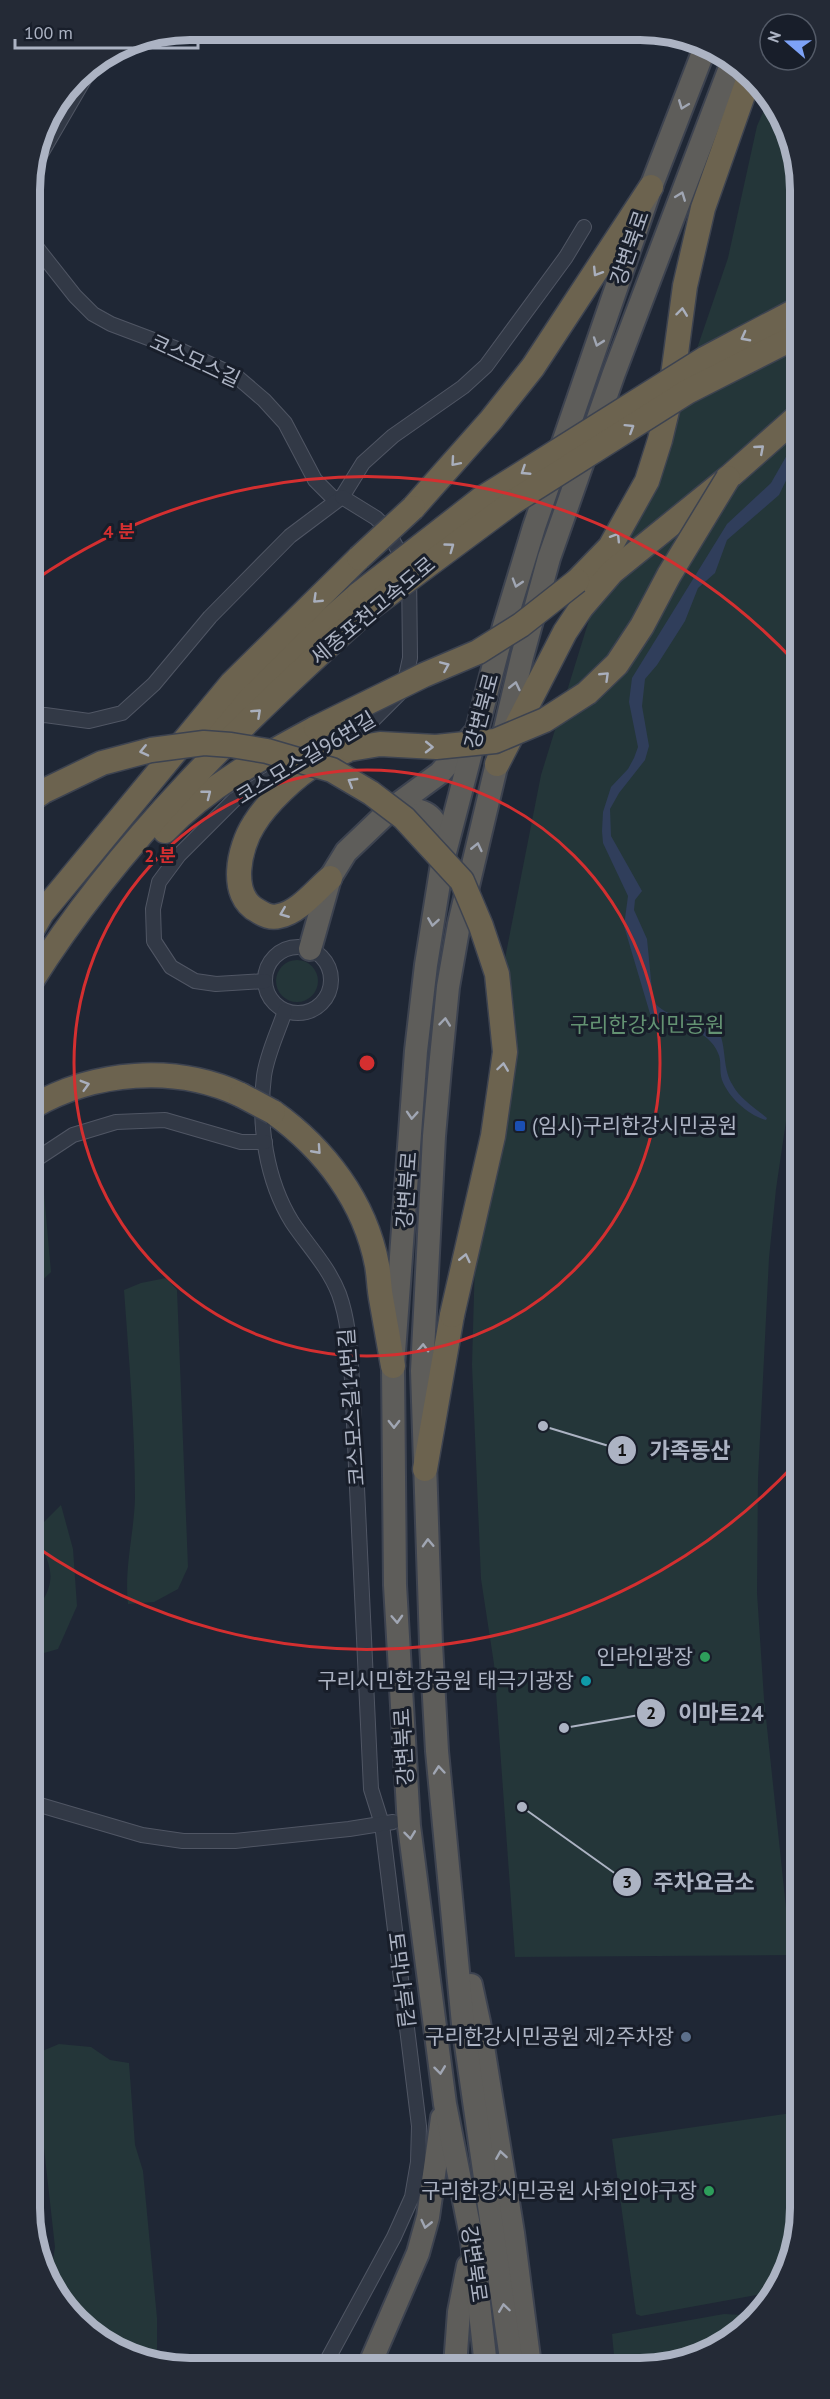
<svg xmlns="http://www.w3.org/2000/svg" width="830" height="2399" viewBox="0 0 830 2399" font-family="'PT Sans','Noto Sans KR',sans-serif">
<rect width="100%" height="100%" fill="#1f2735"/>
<!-- green -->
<g fill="#243639">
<path d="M767 103 797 159 798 1040 776 1189 769 1258 758 1478 757 1593 764 1699 791 1955 515 1957 494 1664 481 1579 472 1365 477 1187 498 994 541 775 610 552 654 474 728 258 757 126Z"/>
<circle cx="297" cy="981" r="21"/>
<path d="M42 1171 51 1272 32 1290V1176Z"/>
<path d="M166 1278 177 1290 188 1567 178 1589 154 1602 128 1604C124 1568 134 1534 135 1498 135 1429 129 1359 124 1290L141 1283Z"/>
<path d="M61 1505 73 1549 77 1606 58 1649 37 1655 32 1646V1608L40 1605C57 1580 51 1565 38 1540L44 1522Z"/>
<path d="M59 2044 91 2047 110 2060 129 2063 135 2145 143 2171 157 2318V2354L152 2362 77 2322 51 2274 55 2247 37 2085 40 2052Z"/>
<path d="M792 2113 800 2164V2219L791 2257 762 2294 641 2316 636 2314 612 2139Z"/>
<path d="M724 2314 743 2315 754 2319 720 2347 671 2366H615L612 2334Z"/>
</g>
<!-- water -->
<path fill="#303e5b" d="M797 443V458L779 495 727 540 715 573 698 588 685 621 657 665 645 679 642 706 649 746 645 760 619 793 610 809 611 836 642 891 635 900 634 910 647 939 653 1000C663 1018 696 1020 715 1024 728 1043 721 1065 732 1084 740 1099 754 1107 767 1118L766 1120C748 1115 729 1098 722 1080 719 1071 722 1061 718 1053 709 1030 678 1023 655 1022L651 1017 624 926 628 896 603 843 602 831 603 812 611 787 628 769 634 758 638 747 629 702 632 678 727 524 771 483 791 448Z"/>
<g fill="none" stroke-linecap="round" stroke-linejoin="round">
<defs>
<g id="minor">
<path d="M35 164 92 66"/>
<path d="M30 239 75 296 93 314 111 324 180 350 236 376 264 400 285 423 315 480 334 499 342 497"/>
<path d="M31 717 45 715 89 721 122 713 154 684 210 617 290 536 342 497 363 463 393 436 463 387 486 366 566 257 584 227"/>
<circle cx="298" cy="980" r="33"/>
<path d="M265 981 216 984 195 981 171 967 154 941 153 909 159 882 179 855 234 800 339 737 374 719 403 690 410 658 409 570 386 528 376 518 342 497"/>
<path d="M285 1011C278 1032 267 1054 264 1076 258 1124 266 1180 292 1222 308 1246 328 1266 339 1294 349 1322 350 1351 352 1380L371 1789 382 1824 419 2126 418 2162 412 2197 394 2237 324 2366"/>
<path d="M32 1162 73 1135 116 1122 165 1120 241 1142H265"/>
<path d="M33 1803 142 1835 183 1841H235L349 1829 393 1822"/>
</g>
<g id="trunk">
<path d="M391 809C427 806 441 816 442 854"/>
<path d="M310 949 330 878 346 852 391 809 440 773 473 735"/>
<path d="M471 1985 479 2022 513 2233 530 2366"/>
<path d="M369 2366 418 2253 428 2217 442 2118"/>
<path d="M455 2366 459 2312 468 2266"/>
<path d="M486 2366 472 2241 445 2104 409 1826 395 1585 393 1366 416 1051 426 965 442 864 504 626 534 527 651 187 704 50"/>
<path d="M512 2366 463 2024 437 1751 431 1644 422 1371 434 1136 440 1068 448 987 459 924 522 657 549 558 614 373 731 65"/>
</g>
<g id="motorway">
<path d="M413 508 491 420 533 367 651 187"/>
<path d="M577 581 610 547 647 481 660 440 670 398 685 286 703 208 750 75"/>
<path d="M209 733 303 643 359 594"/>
<path d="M497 764 565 632 581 608 612 572 728 478 797 417"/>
<path d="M31 800 44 791"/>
<path d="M165 831C208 786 262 757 316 728"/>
<path d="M330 878C316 890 299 912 279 916 272 918 264 915 258 911 228 896 239 847 254 824 266 804 296 775 316 764 327 758 339 754 350 749"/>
<path d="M31 932 42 913 232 683 359 558"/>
<path d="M31 982C120 840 246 719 370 608"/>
<path d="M32 1107C94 1071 175 1064 241 1095"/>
<path d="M273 1112C325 1149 365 1202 377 1265 379 1276 379 1287 381 1298 385 1320 389 1343 393 1366"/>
<path d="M425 1469 452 1315"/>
</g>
</defs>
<!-- minor casing -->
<use href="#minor" stroke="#505664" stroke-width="16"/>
<!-- trunk casing -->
<use href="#trunk" stroke="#3d4350" stroke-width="26"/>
<!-- motorway casing -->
<use href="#motorway" stroke="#3d4350" stroke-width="27"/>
<!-- minor -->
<use href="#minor" stroke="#323946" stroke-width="14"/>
<!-- trunk -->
<use href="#trunk" stroke="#5e5d5a" stroke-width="22"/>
<!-- motorway -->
<use href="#motorway" stroke="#6c634f" stroke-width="24"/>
<defs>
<g id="motorway-bridge">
<path d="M359 558 413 508"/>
<path d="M359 594 481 499 706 358 797 310"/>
<path d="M370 608 513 502 687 392 797 336"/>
<path d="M316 728 424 675 478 652 521 625 577 581"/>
<path d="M350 749 380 744 436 747 495 741 545 720 587 693 617 664 642 626 669 575 728 478"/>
<path d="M44 791 102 763 151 750 204 743 231 745 267 751 332 770 371 793 404 818 462 881 481 926 497 974 505 1052 493 1136 452 1315"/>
<path d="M241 1095 273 1112"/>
</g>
</defs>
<!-- motorway-bridge casing -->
<use href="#motorway-bridge" stroke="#3d4350" stroke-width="27" stroke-linecap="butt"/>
<!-- motorway-bridge -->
<use href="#motorway-bridge" stroke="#6c634f" stroke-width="24"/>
</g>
<!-- one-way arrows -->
<defs><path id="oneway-chevron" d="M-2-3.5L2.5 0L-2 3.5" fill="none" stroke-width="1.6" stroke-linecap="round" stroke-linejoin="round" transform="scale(1.5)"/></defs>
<g stroke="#a0a6b3">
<use href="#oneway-chevron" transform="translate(683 105) rotate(111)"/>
<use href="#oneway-chevron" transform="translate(681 196) rotate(-69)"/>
<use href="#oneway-chevron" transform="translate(598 342) rotate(109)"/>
<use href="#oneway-chevron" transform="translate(517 583) rotate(107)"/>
<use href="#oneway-chevron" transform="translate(515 686) rotate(-77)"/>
<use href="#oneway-chevron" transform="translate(477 847) rotate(-77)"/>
<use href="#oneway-chevron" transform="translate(433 922) rotate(99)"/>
<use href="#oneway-chevron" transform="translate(445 1022) rotate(-84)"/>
<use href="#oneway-chevron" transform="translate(412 1115) rotate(94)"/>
<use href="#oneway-chevron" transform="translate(423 1348) rotate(-88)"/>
<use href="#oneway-chevron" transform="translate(394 1424) rotate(90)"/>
<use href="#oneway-chevron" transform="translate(428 1543) rotate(-92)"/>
<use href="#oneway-chevron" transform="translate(397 1619) rotate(87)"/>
<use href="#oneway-chevron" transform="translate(439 1770) rotate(-95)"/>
<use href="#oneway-chevron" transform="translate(410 1835) rotate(83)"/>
<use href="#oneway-chevron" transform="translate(440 2070) rotate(83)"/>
<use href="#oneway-chevron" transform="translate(501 2155) rotate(-99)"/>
<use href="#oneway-chevron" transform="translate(426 2224) rotate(103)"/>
<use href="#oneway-chevron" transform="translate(504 2308) rotate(-98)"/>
</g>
<g stroke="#a9afbd">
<use href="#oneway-chevron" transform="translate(597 272) rotate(122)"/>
<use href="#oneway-chevron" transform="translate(682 312) rotate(-83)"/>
<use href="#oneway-chevron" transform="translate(745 337) rotate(152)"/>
<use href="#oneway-chevron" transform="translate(630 428) rotate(-32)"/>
<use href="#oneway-chevron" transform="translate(760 449) rotate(-41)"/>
<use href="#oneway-chevron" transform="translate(455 462) rotate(131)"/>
<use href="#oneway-chevron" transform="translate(525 471) rotate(147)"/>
<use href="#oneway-chevron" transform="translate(616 537) rotate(-58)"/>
<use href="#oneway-chevron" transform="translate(450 547) rotate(-36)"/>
<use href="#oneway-chevron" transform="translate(317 599) rotate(136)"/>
<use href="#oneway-chevron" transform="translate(445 666) rotate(-23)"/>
<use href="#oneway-chevron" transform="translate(605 676) rotate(-44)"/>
<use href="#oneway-chevron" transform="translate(257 713) rotate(-43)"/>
<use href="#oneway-chevron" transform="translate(429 747) rotate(1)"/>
<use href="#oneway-chevron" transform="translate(144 751) rotate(167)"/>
<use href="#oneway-chevron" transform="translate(352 782) rotate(-149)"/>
<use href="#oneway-chevron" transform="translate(207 794) rotate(-38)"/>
<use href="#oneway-chevron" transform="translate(284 913) rotate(158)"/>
<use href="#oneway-chevron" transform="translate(503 1067) rotate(-82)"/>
<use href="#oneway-chevron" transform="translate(85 1085) rotate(-16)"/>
<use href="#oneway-chevron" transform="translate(317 1150) rotate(48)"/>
<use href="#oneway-chevron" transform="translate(465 1258) rotate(-77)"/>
</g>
<!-- distance rings -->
<g fill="none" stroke="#d42f30" stroke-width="3">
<circle cx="367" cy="1063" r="293"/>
<path d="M796 1463A586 586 0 0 1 35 1546M35 580A586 586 0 0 1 796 663"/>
</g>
<!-- markers -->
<rect fill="#1a4fb4" stroke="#181e2a" stroke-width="2" x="514" y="1120" width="12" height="12" rx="3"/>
<g fill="#2e9e5b" stroke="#181e2a" stroke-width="2">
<circle cx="705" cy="1657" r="6"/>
<circle cx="709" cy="2191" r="6"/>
</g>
<circle fill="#0f9aa8" stroke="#181e2a" stroke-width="2" cx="586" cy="1681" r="6"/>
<circle fill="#5c6f8a" stroke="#181e2a" stroke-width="2" cx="686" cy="2037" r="6"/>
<g text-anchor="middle" stroke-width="6" stroke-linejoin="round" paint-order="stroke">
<!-- street labels -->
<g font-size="21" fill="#acb3c3" stroke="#181e2a">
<text transform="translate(630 248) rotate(-71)" y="7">강변북로</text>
<text transform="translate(195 361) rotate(25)" y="7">코스모스길</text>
<text transform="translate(373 611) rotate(-40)" y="7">세종포천고속도로</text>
<text transform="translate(482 711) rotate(-75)" y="7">강변북로</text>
<text transform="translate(306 758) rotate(-31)" y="7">코스모스길96번길</text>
<text transform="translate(407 1190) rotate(-86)" y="7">강변북로</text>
<text transform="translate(352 1407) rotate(-94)" y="7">코스모스길14번길</text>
<text transform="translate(404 1747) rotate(-93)" y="7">강변북로</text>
<text transform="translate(401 1980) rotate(83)" y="7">토막나루길</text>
<text transform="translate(474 2264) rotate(82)" y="7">강변북로</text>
</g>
<!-- park labels -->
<g font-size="21" fill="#649373" stroke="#181e2a">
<text x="647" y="1032">구리한강시민공원</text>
</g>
<!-- poi labels -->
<g font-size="21" fill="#acb3c3" stroke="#181e2a" text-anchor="end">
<text x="532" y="1133" text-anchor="start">(임시)구리한강시민공원</text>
<text x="693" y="1664">인라인광장</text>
<text x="574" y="1688">구리시민한강공원 태극기광장</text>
<text x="674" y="2044">구리한강시민공원 제2주차장</text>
<text x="697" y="2198">구리한강시민공원 사회인야구장</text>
</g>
</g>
<!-- crop -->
<path d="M0 0H830V2399H0ZM190 40H640A150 150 0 0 1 790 190V2208A150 150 0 0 1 640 2358H190A150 150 0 0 1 40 2208V190A150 150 0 0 1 190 40Z" fill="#242a36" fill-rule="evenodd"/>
<path fill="none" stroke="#acb3c3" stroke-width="8" d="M190 40H640A150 150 0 0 1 790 190V2208A150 150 0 0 1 640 2358H190A150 150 0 0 1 40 2208V190A150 150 0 0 1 190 40Z"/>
<circle cx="367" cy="1063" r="9" fill="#d42f30" stroke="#181e2a" stroke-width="3"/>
<g font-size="18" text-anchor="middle" font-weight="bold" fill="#d42f30" stroke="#181e2a" stroke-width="6" stroke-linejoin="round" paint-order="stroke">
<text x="119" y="538">4 분</text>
<text x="160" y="862">2 분</text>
</g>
<!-- callouts -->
<path fill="none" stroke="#acb3c3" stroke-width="2" d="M543 1426L622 1450M564 1728L651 1713M522 1807L627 1882"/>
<g fill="#acb3c3" stroke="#181e2a" stroke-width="2">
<circle cx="543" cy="1426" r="6"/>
<circle cx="564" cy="1728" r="6"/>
<circle cx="522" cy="1807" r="6"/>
<circle cx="622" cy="1450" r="15"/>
<circle cx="651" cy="1713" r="15"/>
<circle cx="627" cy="1882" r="15"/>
</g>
<g font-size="18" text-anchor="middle" font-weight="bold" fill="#111">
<text x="622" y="1456">1</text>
<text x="651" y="1719">2</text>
<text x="627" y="1888">3</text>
</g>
<g font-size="22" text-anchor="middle" font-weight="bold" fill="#acb3c3" stroke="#181e2a" stroke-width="6" stroke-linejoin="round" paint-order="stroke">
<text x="690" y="1458">가족동산</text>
<text x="721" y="1721">이마트24</text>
<text x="704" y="1890">주차요금소</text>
</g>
<!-- north arrow -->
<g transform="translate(788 42) rotate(290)"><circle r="28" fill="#181e2a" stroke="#535a67" stroke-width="1.5"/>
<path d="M0-4.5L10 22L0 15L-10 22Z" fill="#7da2f7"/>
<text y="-9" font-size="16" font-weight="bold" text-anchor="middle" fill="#acb3c3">N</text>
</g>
<!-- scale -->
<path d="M15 39v9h183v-9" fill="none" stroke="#acb3c3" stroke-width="3"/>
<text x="24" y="39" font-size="18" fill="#acb3c3" stroke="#181e2a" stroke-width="4.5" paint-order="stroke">100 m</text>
</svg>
